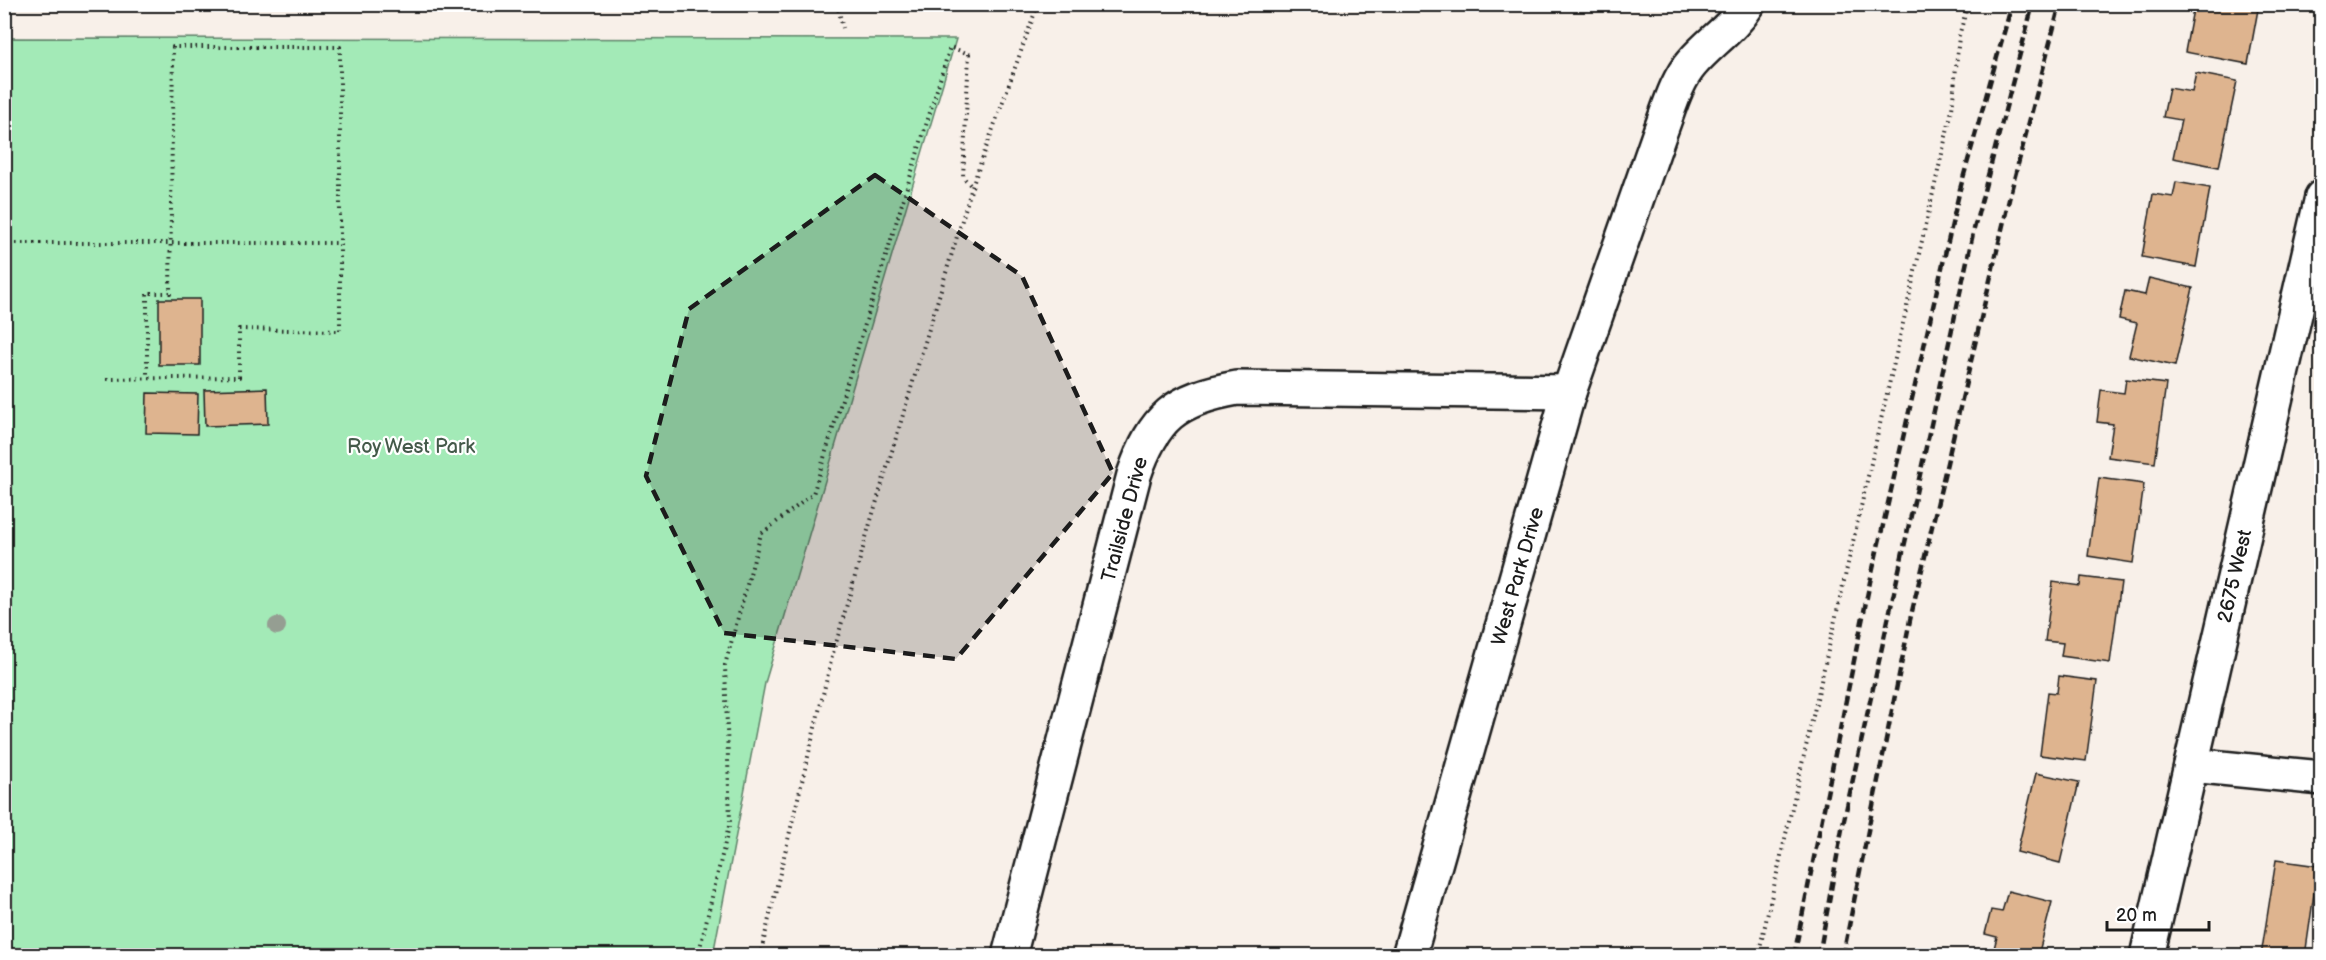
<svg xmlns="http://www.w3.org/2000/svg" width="2326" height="960" viewBox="0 0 2326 960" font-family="'Balsamiq Sans',sans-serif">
<rect width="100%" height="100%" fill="#f8f0e9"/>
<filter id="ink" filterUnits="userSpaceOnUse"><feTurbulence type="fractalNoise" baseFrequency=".0167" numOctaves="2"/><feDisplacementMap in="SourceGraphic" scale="12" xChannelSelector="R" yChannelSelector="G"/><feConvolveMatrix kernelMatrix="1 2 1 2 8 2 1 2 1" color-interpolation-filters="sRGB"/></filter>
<g filter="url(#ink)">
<!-- green -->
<path fill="#a3eab7" stroke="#60836a" stroke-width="1.5" d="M5 38 956 39 765 683 713 955H5Z"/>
<!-- building -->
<g fill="#deb48f" stroke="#1c1c1c" stroke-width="1.5">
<path d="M2194 4H2259L2248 64 2185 52Z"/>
<path d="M2196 73 2237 81 2219 167 2173 158 2181 120 2163 117 2169 88 2192 92Z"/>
<path d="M2176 182 2210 188 2196 267 2142 257 2153 194 2173 197Z"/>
<path d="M2149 278 2193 288 2175 366 2129 356 2137 323 2119 319 2125 291 2145 295Z"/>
<rect x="159" y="299" width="41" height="66"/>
<path d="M2126 379 2166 384 2155 463 2108 457 2113 424 2097 422 2101 390 2124 393Z"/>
<path d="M267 388 268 424 205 426 204 390Z"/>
<path d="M147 393 198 394 197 434 146 433Z"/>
<path d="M2099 478 2144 484 2133 563 2088 556Z"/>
<path d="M2081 577 2121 582 2110 663 2061 656 2063 643 2045 641 2053 582 2080 586Z"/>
<path d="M2059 676 2097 681 2086 761 2040 755 2048 692 2057 693Z"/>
<path d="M2036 773 2079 782 2060 863 2017 852Z"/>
<path d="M2276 860 2318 866 2305 956H2261Z"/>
<path d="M2008 891 2052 902 2038 956H1992L1997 937 1985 934 1991 910 2002 912Z"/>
</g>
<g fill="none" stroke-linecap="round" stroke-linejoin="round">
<defs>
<g id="street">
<path d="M2191 765 2322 778"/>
<path d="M1009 956 1134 475C1154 417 1175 399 1237 388L1569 392"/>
<path d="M1409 956 1569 392 1660 132C1669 109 1676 81 1692 63 1710 42 1733 28 1748 4"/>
</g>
<path id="secondary" d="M2147 956 2322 197"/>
</defs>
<!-- street casing -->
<use href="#street" stroke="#1c1c1c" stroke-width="38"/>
<!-- secondary casing -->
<use href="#secondary" stroke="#1c1c1c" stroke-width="38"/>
<!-- path -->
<g stroke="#1c1c1c" stroke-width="4" stroke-dasharray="1.5 4.5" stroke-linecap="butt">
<path d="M837 4 843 28"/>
<path d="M4 243H340"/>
<path d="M107 379 239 377V329L340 331V47H173L170 293H147V378"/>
<path d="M698 956 730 822 725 665 761 534 813 494 950 47 969 54 963 177 972 187"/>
<path d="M760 956 832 657 869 527 972 187 1038 4"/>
<path d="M1758 956 1952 110 1959 36 1968 4"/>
</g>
<!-- street -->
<use href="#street" stroke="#fff" stroke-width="33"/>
<!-- secondary -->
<use href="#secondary" stroke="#fff" stroke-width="33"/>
<!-- rail -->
<g stroke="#1c1c1c" stroke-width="4.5" stroke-dasharray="9 4.5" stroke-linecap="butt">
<path d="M1794 956 1870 582 1960 189 2012 4"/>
<path d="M1819 956 1842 829 1974 229 2033 4"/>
<path d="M1843 956 1910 620 2011 191 2060 4"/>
</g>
</g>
<!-- trees -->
<circle fill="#959e92" cx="277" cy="626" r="9"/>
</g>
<!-- marked area -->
<path fill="#1c1c1c" fill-opacity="0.2" stroke="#1c1c1c" stroke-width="4.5" stroke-dasharray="12 8" stroke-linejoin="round" d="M875 175 1022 276 1113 473 956 659 724 633 646 476 689 309Z"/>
<g text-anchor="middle" stroke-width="4.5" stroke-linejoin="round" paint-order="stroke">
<!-- park labels -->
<g font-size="20" fill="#445a4a" stroke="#fff">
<text x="411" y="453">Roy West Park</text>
</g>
<!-- street labels -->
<g font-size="20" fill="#1c1c1c" stroke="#fff">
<text transform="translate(1124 519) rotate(-75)" y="7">Trailside Drive</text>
<text transform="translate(1517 576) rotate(-74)" y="7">West Park Drive</text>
<text transform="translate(2234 576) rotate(-77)" y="7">2675 West</text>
</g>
</g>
<!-- margin -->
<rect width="2326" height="960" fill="none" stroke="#fff" stroke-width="24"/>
<rect x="12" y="12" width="2302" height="936" fill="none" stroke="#1c1c1c" stroke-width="2" filter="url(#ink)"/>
<!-- scale -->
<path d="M2107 921v9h102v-9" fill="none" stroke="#1c1c1c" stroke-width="3"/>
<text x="2116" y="921" font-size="18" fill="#1c1c1c" stroke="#ffffff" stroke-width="4.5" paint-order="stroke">20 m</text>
</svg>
